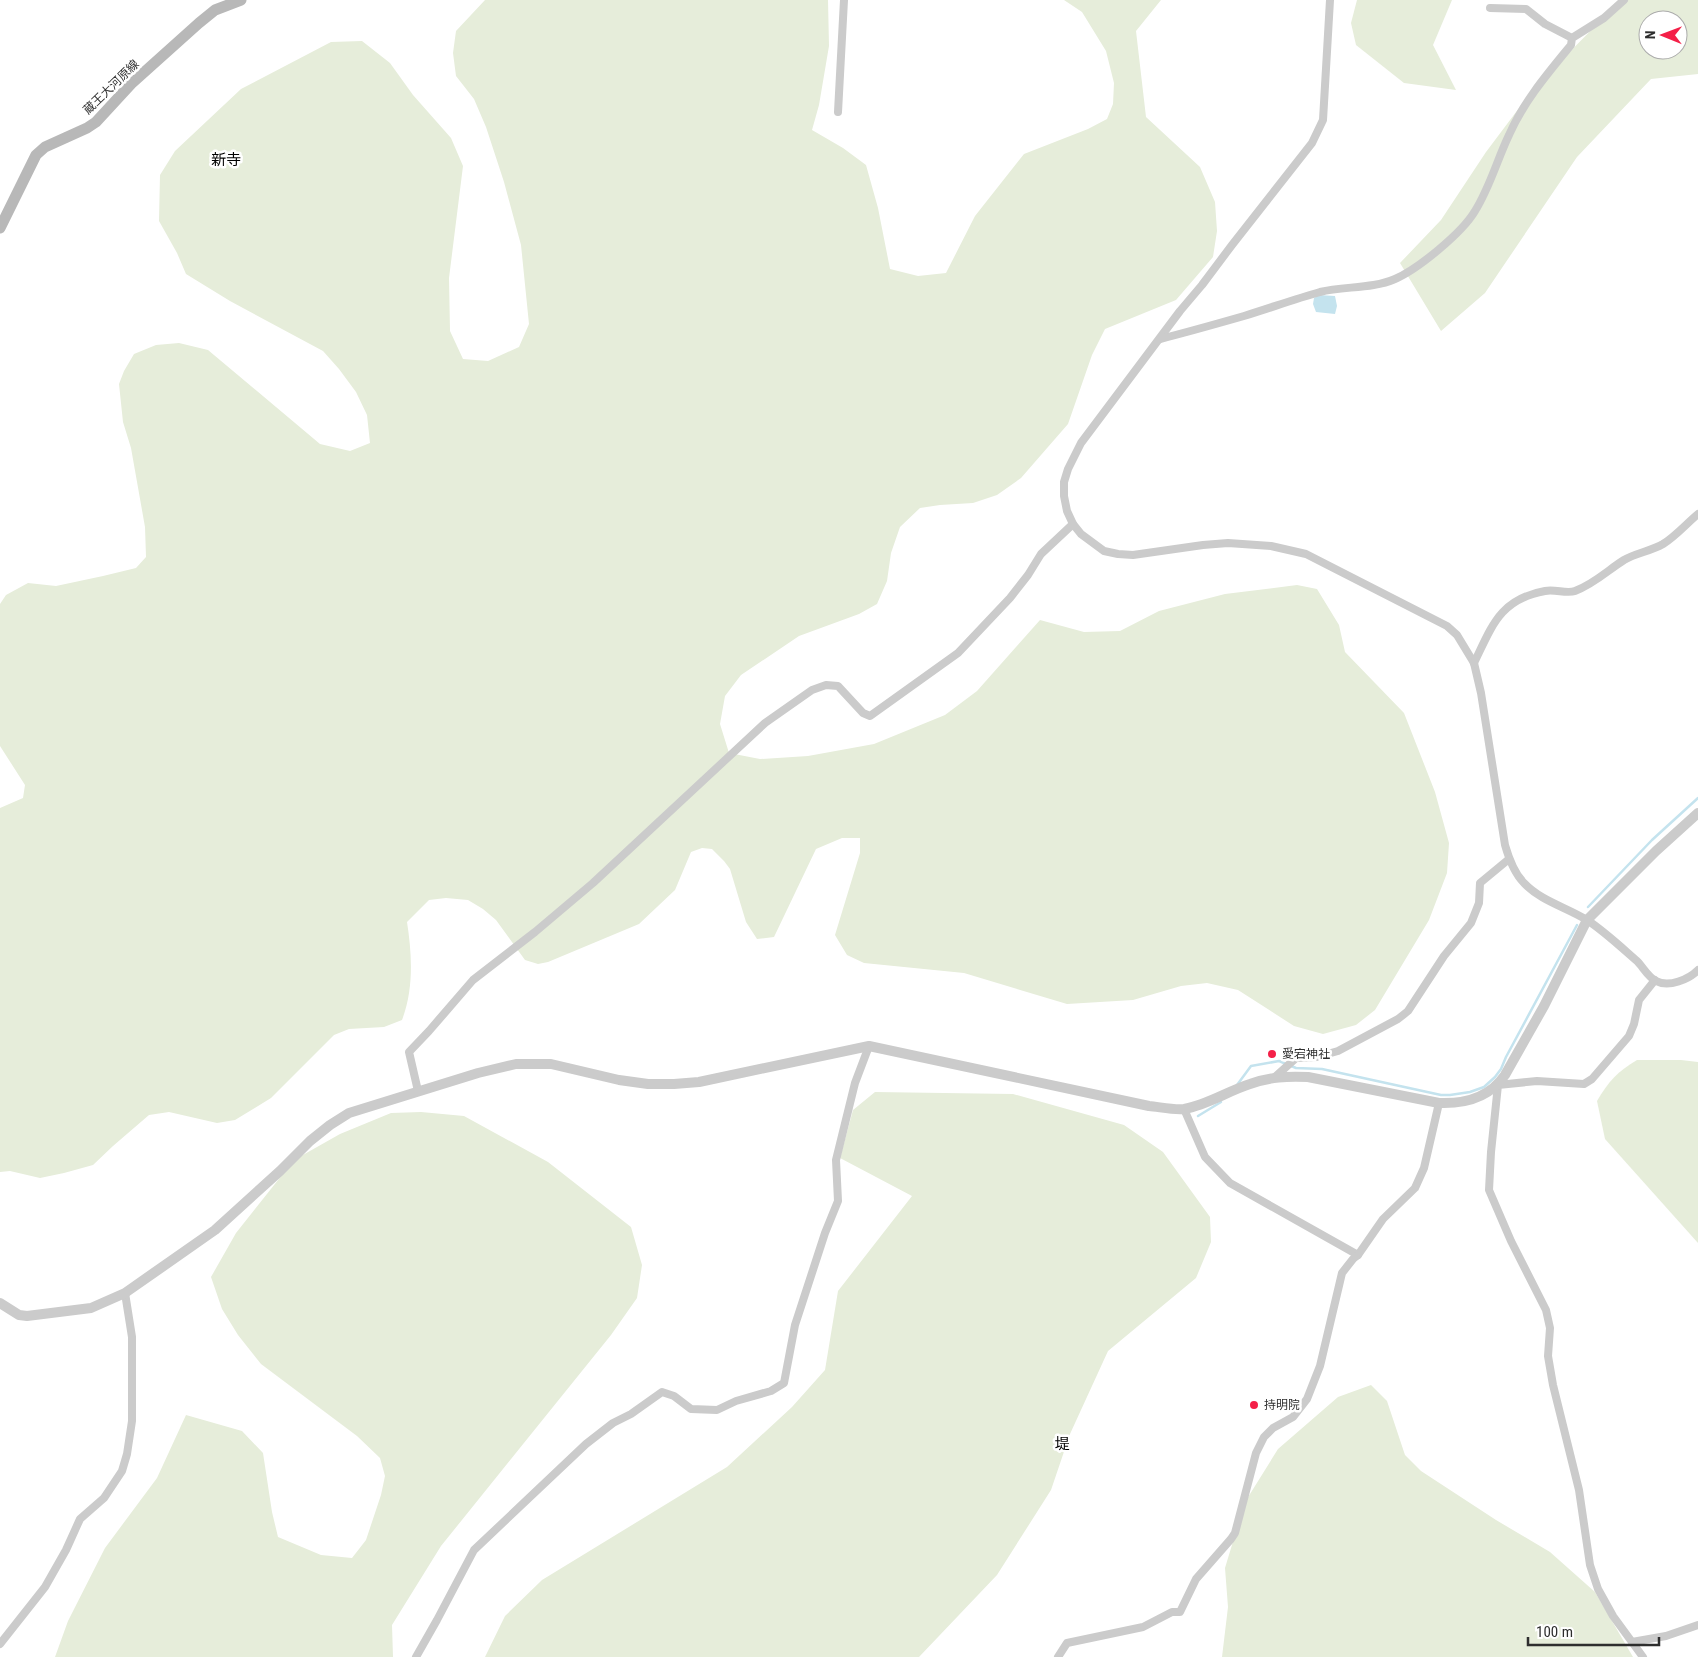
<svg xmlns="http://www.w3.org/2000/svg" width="1698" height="1657" viewBox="0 0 1698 1657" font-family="'Roboto Condensed','Noto Sans JP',sans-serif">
<rect width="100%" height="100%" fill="#fff"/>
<!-- green -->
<g fill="#e6edda" fill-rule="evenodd">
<path d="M485 0H828L829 46 819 105 812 130 843 148 866 165 878 208 890 269 918 276 946 273 975 216 1024 154 1088 129 1107 119 1113 104 1114 83 1106 51 1082 12 1064 0H1161L1136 31 1146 117 1200 167 1215 202 1217 231 1213 257 1176 300 1105 329 1092 355 1068 424 1021 478 997 495 973 503 940 505 920 508 900 527 891 553 887 581 877 604 859 614 799 636 741 675 725 696 720 724 729 753 760 759 808 756 874 744 945 715 977 691 1040 620 1084 632 1120 631 1159 611 1225 594 1297 585 1317 589 1339 625 1345 652 1404 713 1435 792 1449 843 1447 873 1429 920 1375 1010 1356 1025 1323 1034 1294 1026 1238 990 1207 983 1181 986 1133 1000 1067 1004 964 973 864 963 847 955 835 935 860 853V838H842L816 849 774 937 757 939 746 922 730 869 724 861 712 849 702 848 691 852 675 890 639 924 548 962 538 964 525 960 496 920 483 909 468 900 446 898 429 900 407 922C412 954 414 989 402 1020L384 1027 349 1029 334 1035 271 1098 235 1120 217 1123 169 1112 149 1115 113 1146 93 1165 64 1173 40 1178 10 1171 0 1172V808L23 798 25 785 0 746V604L6 595 28 583 56 586 103 576 136 568 146 557 145 527 131 448 123 422 119 384 124 371 134 354 156 345 179 343 208 350 320 444 350 451 370 443 367 415 356 392 339 369 323 351 230 301 186 274 177 253 159 221 160 175 175 151 241 89 331 42 362 41 390 63 413 95 451 138 463 166 449 278 450 331 463 359 488 361 519 347 529 324 521 245 504 182 486 127 474 99 456 76 453 53 456 31Z"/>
<path d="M1357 0H1452L1433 45 1456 90 1404 83 1356 45 1351 23Z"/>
<path d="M1621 0H1698V74L1651 79 1577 157 1485 293 1441 331 1400 263 1441 220 1486 152 1534 88ZM1648 20H1678V50H1648Z"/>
<path d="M1637 1060H1681L1698 1062V1243L1605 1139 1597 1101C1608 1082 1618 1071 1637 1060Z"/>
<path d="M875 1092 1013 1094 1124 1125 1163 1152 1210 1217 1211 1242 1196 1278 1108 1351 1070 1434 1051 1490 997 1575 919 1657H485L505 1616 542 1580 727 1467 792 1407 825 1370 838 1291 912 1196 840 1158 853 1110Z"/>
<path d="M421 1112 464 1116 548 1162 631 1227 642 1265 637 1298 611 1335 441 1546 392 1625 393 1657H55L68 1621 105 1548 157 1478 186 1415 242 1431 263 1453 272 1512 278 1537 321 1555 352 1558 366 1540 381 1495 385 1476 380 1458 357 1436 261 1364 238 1335 222 1309 211 1277 236 1233 294 1160 340 1134 391 1113Z"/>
<path d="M1371 1385 1387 1401 1405 1455 1421 1471 1496 1520 1550 1552 1595 1592 1633 1657H1222L1228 1607 1225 1568 1245 1502 1278 1449 1338 1397Z"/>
</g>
<!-- water -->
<path fill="#c4e3ee" d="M1319 295 1335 296 1337 306 1335 314 1316 312 1313 304 1314 298Z"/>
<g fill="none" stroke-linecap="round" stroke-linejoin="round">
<!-- stream -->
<g stroke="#c4e3ee" stroke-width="2.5">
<path d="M1588 907 1652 840 1698 798"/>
<path d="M1237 1085 1251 1066 1279 1061 1296 1068 1322 1069 1441 1095H1450L1470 1092 1484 1087 1495 1077 1501 1069 1506 1057 1577 925"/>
<path d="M1198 1116 1221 1102"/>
</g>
<!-- minor -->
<g stroke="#cbcbcb" stroke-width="8">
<path d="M1330 0 1323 120 1312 143 1232 245 1202 285 1180 311 1081 443 1068 469 1064 482V496L1067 511 1073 524 1081 534 1104 551 1118 554 1133 555 1203 545 1228 543 1271 546 1306 554 1447 626 1457 635 1474 663 1481 693 1505 845C1509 859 1514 873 1524 883 1541 901 1566 907 1587 920 1604 931 1622 948 1637 961 1643 967 1648 977 1656 981 1669 988 1689 979 1698 970"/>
<path d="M1490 8 1526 9 1545 24 1572 38"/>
<path d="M838 112 844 0"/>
<path d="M1160 339C1188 332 1216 324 1244 316 1270 308 1295 299 1320 292 1344 286 1372 289 1395 279 1418 269 1462 233 1475 211 1490 187 1497 160 1509 135 1524 101 1548 73 1571 45L1572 38 1604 18 1624 0"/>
<path d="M1474 663C1492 626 1500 599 1545 591 1555 589 1567 594 1575 591 1594 584 1608 570 1624 560 1636 553 1651 551 1663 544 1676 536 1687 523 1698 514"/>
<path d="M1275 1077 1296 1058 1317 1057 1338 1051 1398 1019 1408 1011 1444 956 1471 923 1479 903 1480 883 1509 859"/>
<path d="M418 1091 409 1052 429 1031 473 980 535 932 593 883 765 723 812 690 826 685 838 686 863 713 870 716 958 653 1010 598 1028 575 1041 554 1073 524"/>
<path d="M1184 1109 1205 1157 1230 1183 1358 1255"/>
<path d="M1632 1642 1666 1636 1698 1625"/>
<path d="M0 1644 45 1587 66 1550 80 1519 104 1498 122 1471 127 1454 132 1421V1337L125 1293"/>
<path d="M416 1657 437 1620 474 1550 586 1444 613 1423 631 1414 662 1392 674 1396 691 1409 717 1410 736 1401 771 1391 784 1383 795 1325 825 1233 838 1201 836 1160 855 1083 869 1046"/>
<path d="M1058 1657 1067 1643 1143 1627 1172 1612H1180L1196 1579 1231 1539 1235 1533 1256 1453 1264 1437 1273 1428 1293 1417 1307 1399 1320 1366 1342 1273 1353 1259 1358 1255 1383 1219 1415 1188 1424 1168 1439 1103"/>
<path d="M1643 1657 1613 1616 1598 1589 1590 1565 1579 1490 1553 1385 1548 1356 1550 1328 1546 1310 1511 1241 1489 1190 1491 1152 1498 1085 1537 1081 1584 1084 1592 1079 1629 1036 1634 1024 1639 1000 1655 980"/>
</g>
<!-- tertiary -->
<path stroke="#cbcbcb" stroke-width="10" d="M0 1303 19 1315 27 1316 91 1308 125 1293 215 1230 280 1171 310 1141 330 1125 349 1113 478 1073 516 1064H551L619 1080 648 1084H674L699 1082 869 1046 1149 1106C1160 1107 1173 1110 1184 1109 1207 1105 1228 1091 1250 1084 1270 1077 1287 1076 1308 1077L1439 1103C1465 1104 1490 1097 1505 1075L1544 1006 1587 920 1656 851 1698 813"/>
<!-- secondary -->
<path stroke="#b8b8b8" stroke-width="11" d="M0 228 36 155 45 147 87 128 96 122 131 84 199 23 215 10 241 0"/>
</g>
<!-- markers -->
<g fill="#f42048" stroke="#fff" stroke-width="2">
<circle cx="1272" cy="1054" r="5"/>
<circle cx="1254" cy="1405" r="5"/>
</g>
<g text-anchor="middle" stroke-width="5" stroke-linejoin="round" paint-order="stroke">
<!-- street labels -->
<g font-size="12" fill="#2e2e2e" stroke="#fff">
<text transform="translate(111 87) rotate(-44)" y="4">蔵王大河原線</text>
</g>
<!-- poi labels -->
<g font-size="12" fill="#2e2e2e" stroke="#fff" text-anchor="start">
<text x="1282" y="1058">愛宕神社</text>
<text x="1264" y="1409">持明院</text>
</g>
<!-- quarter labels -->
<g font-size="15" fill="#000" stroke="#fff">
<text x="226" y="165">新寺</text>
<text x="1062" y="1449">堤</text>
</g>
</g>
<!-- north arrow -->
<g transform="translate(1663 35) rotate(271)"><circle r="24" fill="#ffffff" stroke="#ababab"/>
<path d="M0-4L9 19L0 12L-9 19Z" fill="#f42048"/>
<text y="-8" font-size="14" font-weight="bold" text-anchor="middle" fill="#2e2e2e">N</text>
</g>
<!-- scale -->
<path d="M1528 1637v8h131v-8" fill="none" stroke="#2e2e2e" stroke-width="2.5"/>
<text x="1536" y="1637" font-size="15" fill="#2e2e2e" stroke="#ffffff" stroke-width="4" paint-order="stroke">100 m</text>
</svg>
